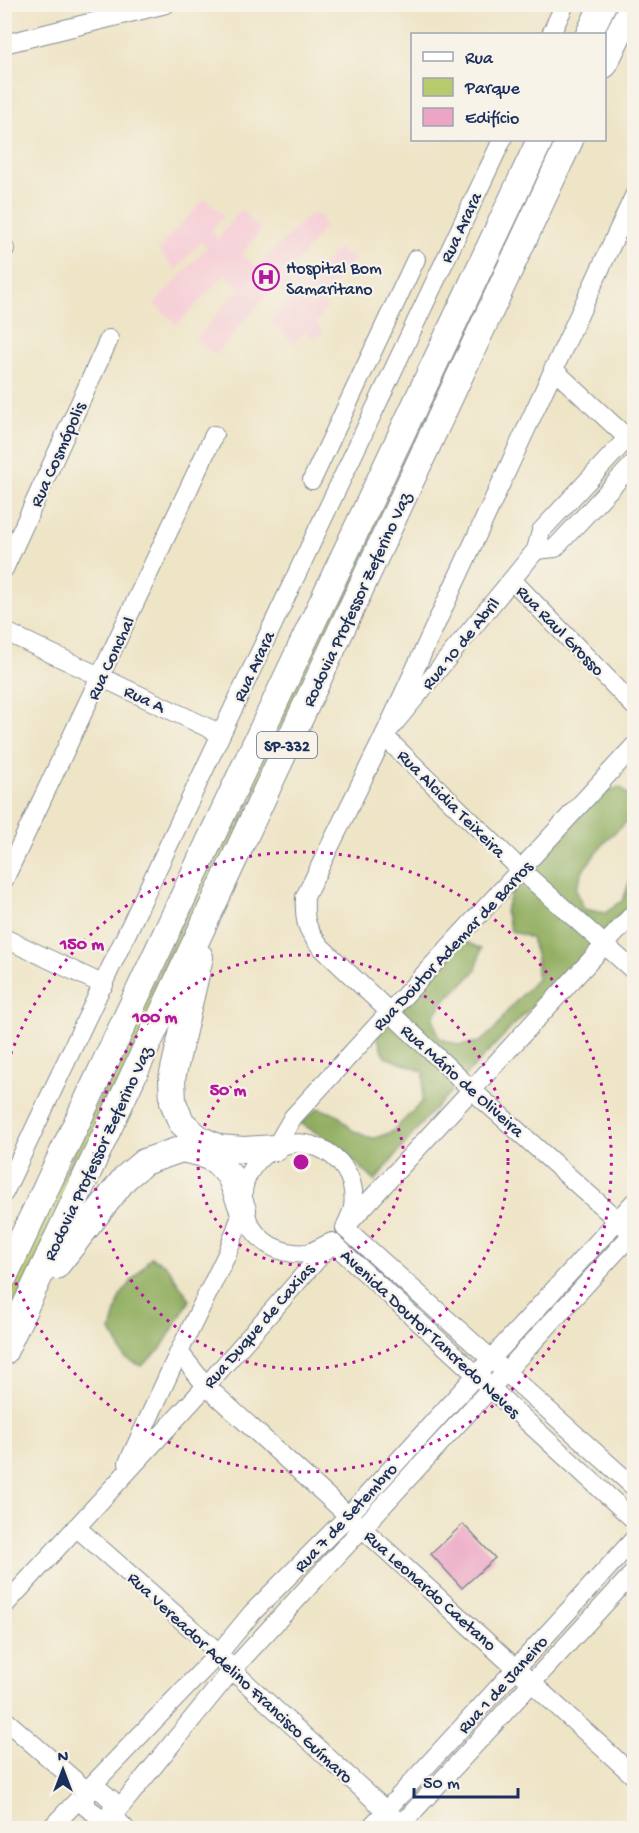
<svg xmlns="http://www.w3.org/2000/svg" width="639" height="1833" viewBox="0 0 639 1833" font-family="'Gochi Hand',sans-serif">
<rect width="100%" height="100%" fill="#f7f3e8"/>
<filter id="ink" filterUnits="userSpaceOnUse"><feTurbulence type="fractalNoise" baseFrequency=".0167" numOctaves="2"/><feDisplacementMap in="SourceGraphic" scale="12" xChannelSelector="R" yChannelSelector="G"/><feConvolveMatrix kernelMatrix="1 2 1 2 8 2 1 2 1" color-interpolation-filters="sRGB"/></filter>
<filter id="wash" filterUnits="userSpaceOnUse"><feTurbulence type="fractalNoise" baseFrequency=".008" numOctaves="4" result="noise"/><feDisplacementMap in="SourceGraphic" scale="24" xChannelSelector="R" yChannelSelector="G"/><feGaussianBlur stdDeviation="1.35" result="paint"/><feColorMatrix in="noise" values="0 0 0 0 0 0 0 0 0 0 0 0 0 0 0 0 0 1.4 0 .05"/><feComposite in="paint" operator="in"/></filter>
<g filter="url(#wash)">
<rect width="100%" height="100%" fill="#eee4c6"/>
<!-- built -->
<path fill="#f6cfd7" d="M205 198 224 215 212 230 217 239 241 209 261 230 241 255 258 266 310 214 321 216 325 227 291 269 308 280 339 248 354 260 321 298 328 307 316 323 323 331 315 340 305 331 294 344 270 322 287 301 285 296 273 288 215 355 195 340 240 287 225 274 177 325 154 304 207 247 201 242 176 270 158 250Z"/>
<!-- green -->
<path fill="#b7ca6d" stroke="#697c66" stroke-width="1.5" d="M549 140H562L5 1328V1299Z"/>
<!-- forest -->
<g fill="#91ae60" stroke="#566e5f" stroke-width="1.5">
<path d="M620 787 634 802 628 821 609 837 583 870 576 889 584 909 605 913 623 900 630 880 634 875V904L506 1033 426 1118 375 1181 337 1145 300 1123 318 1108 338 1115 352 1130 372 1139 392 1132 422 1102 424 1072 385 1057 377 1037 462 940 481 949 476 970 461 986 445 999 433 1018 439 1038 459 1045 480 1042 497 1027 508 1010 537 979V958L531 938 511 931 505 911 512 892 600 793Z"/>
<path d="M151 1257 166 1265 190 1300 160 1350 141 1366 125 1358 111 1331 120 1296Z"/>
</g>
<g id="blocks">
<!-- building -->
<path fill="#eca5c5" d="M463 1524 495 1558 462 1588 431 1554Z"/>
</g>
</g>
<g filter="url(#ink)">
<use href="#blocks" fill-opacity="0" stroke="#848a92" stroke-width="1.5"/>
<g fill="none" stroke-linecap="round" stroke-linejoin="round">
<defs>
<g id="minor">
<path d="M551 34 565 4"/>
<path d="M4 44 166 4"/>
<path d="M634 196 384 736 305 897C304 921 306 929 321 947L472 1090 634 1235"/>
<path d="M4 250 5 249"/>
<path d="M553 369 634 444"/>
<path d="M634 431 541 531 536 550 384 736 521 870 634 971"/>
<path d="M312 480 416 259"/>
<path d="M536 550 555 548 634 463"/>
<path d="M4 569 109 339"/>
<path d="M512 580 634 706"/>
<path d="M4 631 221 734"/>
<path d="M4 880 214 435"/>
<path d="M4 938 104 985"/>
<path d="M275 1148 293 1117 634 746"/>
<path d="M4 1193 502 140"/>
<path d="M349 1223 634 913"/>
<path d="M179 1352 206 1386 634 1776"/>
<path d="M128 1463 179 1352 227 1254 243 1210"/>
<path d="M634 1487 345 1228C347 1222 352 1214 353 1207 361 1149 285 1119 252 1168 246 1177 242 1187 243 1198 244 1215 250 1230 264 1241 275 1251 297 1256 311 1252 318 1249 325 1245 332 1242L634 1520"/>
<path d="M76 1527 219 1653 232 1670 405 1828"/>
<path d="M4 1606 206 1386 329 1246"/>
<path d="M4 1719 86 1790H100L112 1800 113 1816 125 1828"/>
<path d="M86 1790V1807L100 1817 113 1816"/>
<path d="M51 1828 219 1653 252 1613 348 1516 634 1202"/>
<path d="M101 1828 113 1816 232 1670 634 1232"/>
<path d="M370 1828 634 1539"/>
<path d="M398 1828 634 1572"/>
</g>
<g id="highway">
<path d="M589 34 603 4"/>
<path d="M604 65 633 4"/>
<path d="M200 957 172 1078 173 1102 181 1122 198 1138 219 1148 244 1150 275 1148"/>
<path d="M56 1266 125 1178 144 1162 182 1149 200 1153 215 1160 222 1167 230 1176 243 1210"/>
<path d="M4 1277 540 140"/>
<path d="M4 1352 570 140"/>
</g>
</defs>
<!-- minor casing -->
<use href="#minor" stroke="#848a92" stroke-width="20"/>
<!-- highway casing -->
<use href="#highway" stroke="#848a92" stroke-width="28"/>
<!-- minor -->
<use href="#minor" stroke="#fff" stroke-width="18"/>
<!-- highway -->
<use href="#highway" stroke="#fff" stroke-width="26"/>
</g>
</g>
<!-- distance rings -->
<g fill="none" stroke="#b5179e" stroke-width="3" stroke-dasharray="3 6">
<circle cx="301" cy="1162" r="103"/>
<circle cx="301" cy="1162" r="207"/>
<path d="M5 1071A310 310 0 1 1 5 1253"/>
</g>
<!-- icons -->
<defs>
<symbol id="hospital-ring" viewBox="-11 -11 22 22"><circle r="9.5" fill="#f7f3e8" stroke="#b5179e" stroke-width="1.5"/><path d="M-5-5h3v3.5h4V-5h3V5h-3V1.5h-4V5h-3Z" fill="#b5179e"/></symbol>
</defs>
<g fill-rule="evenodd">
<use href="#hospital-ring" x="251" y="262" width="30" height="30"/>
</g>
<g text-anchor="middle" stroke-width="4.5" stroke-linejoin="round" paint-order="stroke">
<!-- shield labels -->
<rect fill="#f7f3e8" stroke="#5d6a87" stroke-width="1.5" x="257" y="732" width="60" height="26" rx="4.5"/>
<g font-size="16" font-weight="bold" fill="#1b2f5e">
<text x="287" y="751">SP-332</text>
</g>
<!-- street labels -->
<g font-size="18" fill="#1b2f5e" stroke="#f7f3e8">
<text transform="translate(460 227) rotate(-65)" y="6">Rua Arara</text>
<text transform="translate(57 454) rotate(-66)" y="6">Rua Cosmópolis</text>
<text transform="translate(356 599) rotate(-65)" y="6">Rodovia Professor Zeferino Vaz</text>
<text transform="translate(561 630) rotate(46)" y="6">Rua Raul Grosso</text>
<text transform="translate(460 643) rotate(-51)" y="6">Rua 10 de Abril</text>
<text transform="translate(110 658) rotate(-65)" y="6">Rua Conchal</text>
<text transform="translate(253 666) rotate(-65)" y="6">Rua Arara</text>
<text transform="translate(145 698) rotate(25)" y="6">Rua A</text>
<text transform="translate(452 803) rotate(45)" y="6">Rua Alcidia Teixeira</text>
<text transform="translate(452 945) rotate(-47)" y="6">Rua Doutor Ademar de Barros</text>
<text transform="translate(463 1080) rotate(42)" y="6">Rua Mário de Oliveira</text>
<text transform="translate(97 1153) rotate(-65)" y="6">Rodovia Professor Zeferino Vaz</text>
<text transform="translate(258 1325) rotate(-49)" y="6">Rua Duque de Caxias</text>
<text transform="translate(431 1333) rotate(43)" y="6">Avenida Doutor Tancredo Neves</text>
<text transform="translate(345 1517) rotate(-47)" y="6">Rua 7 de Setembro</text>
<text transform="translate(431 1590) rotate(42)" y="6">Rua Leonardo Caetano</text>
<text transform="translate(241 1677) rotate(43)" y="6">Rua Vereador Adelino Francisco Guímaro</text>
<text transform="translate(502 1684) rotate(-48)" y="6">Rua 1 de Janeiro</text>
</g>
<!-- poi labels -->
<g font-size="18" fill="#1b2f5e" stroke="#f7f3e8" text-anchor="start">
<text x="286" y="273">Hospital Bom<tspan x="286" dy="21">Samaritano</tspan></text>
</g>
</g>
<circle cx="301" cy="1162" r="9" fill="#b5179e" stroke="#f7f3e8" stroke-width="3"/>
<g font-size="18" text-anchor="middle" font-weight="bold" fill="#b5179e" stroke="#f7f3e8" stroke-width="4.5" stroke-linejoin="round" paint-order="stroke">
<text x="82" y="949">150 m</text>
<text x="155" y="1022">100 m</text>
<text x="228" y="1095">50 m</text>
</g>
<!-- margin -->
<rect width="639" height="1833" fill="none" stroke="#f7f3e8" stroke-width="24"/>
<!-- legend -->
<rect x="411" y="33" width="195" height="108" fill="#f7f3e8" stroke="#9fa5b1" stroke-width="1.5"/>
<rect x="423" y="52" width="30" height="9" fill="#ffffff" stroke="#9fa5b1" stroke-width="1.5"/>
<text x="465" y="63" font-size="18" fill="#1b2f5e">Rua</text>
<rect x="423" y="78" width="30" height="18" fill="#b7ca6d" stroke="#9fa5b1" stroke-width="1.5"/>
<text x="465" y="93" font-size="18" fill="#1b2f5e">Parque</text>
<rect x="423" y="108" width="30" height="18" fill="#eca5c5" stroke="#9fa5b1" stroke-width="1.5"/>
<text x="465" y="123" font-size="18" fill="#1b2f5e">Edifício</text>
<!-- north arrow -->
<g transform="translate(63 1770)" stroke="#f7f3e8" stroke-width="4.5" paint-order="stroke">
<path d="M0-4.5L10 22L0 15L-10 22Z" fill="#1b2f5e"/>
<text y="-9" font-size="16" font-weight="bold" text-anchor="middle" fill="#1b2f5e">N</text>
</g>
<!-- scale -->
<path d="M414 1788v9h104v-9" fill="none" stroke="#1b2f5e" stroke-width="3"/>
<text x="423" y="1788" font-size="18" fill="#1b2f5e" stroke="#f7f3e8" stroke-width="4.5" paint-order="stroke">50 m</text>
</svg>
